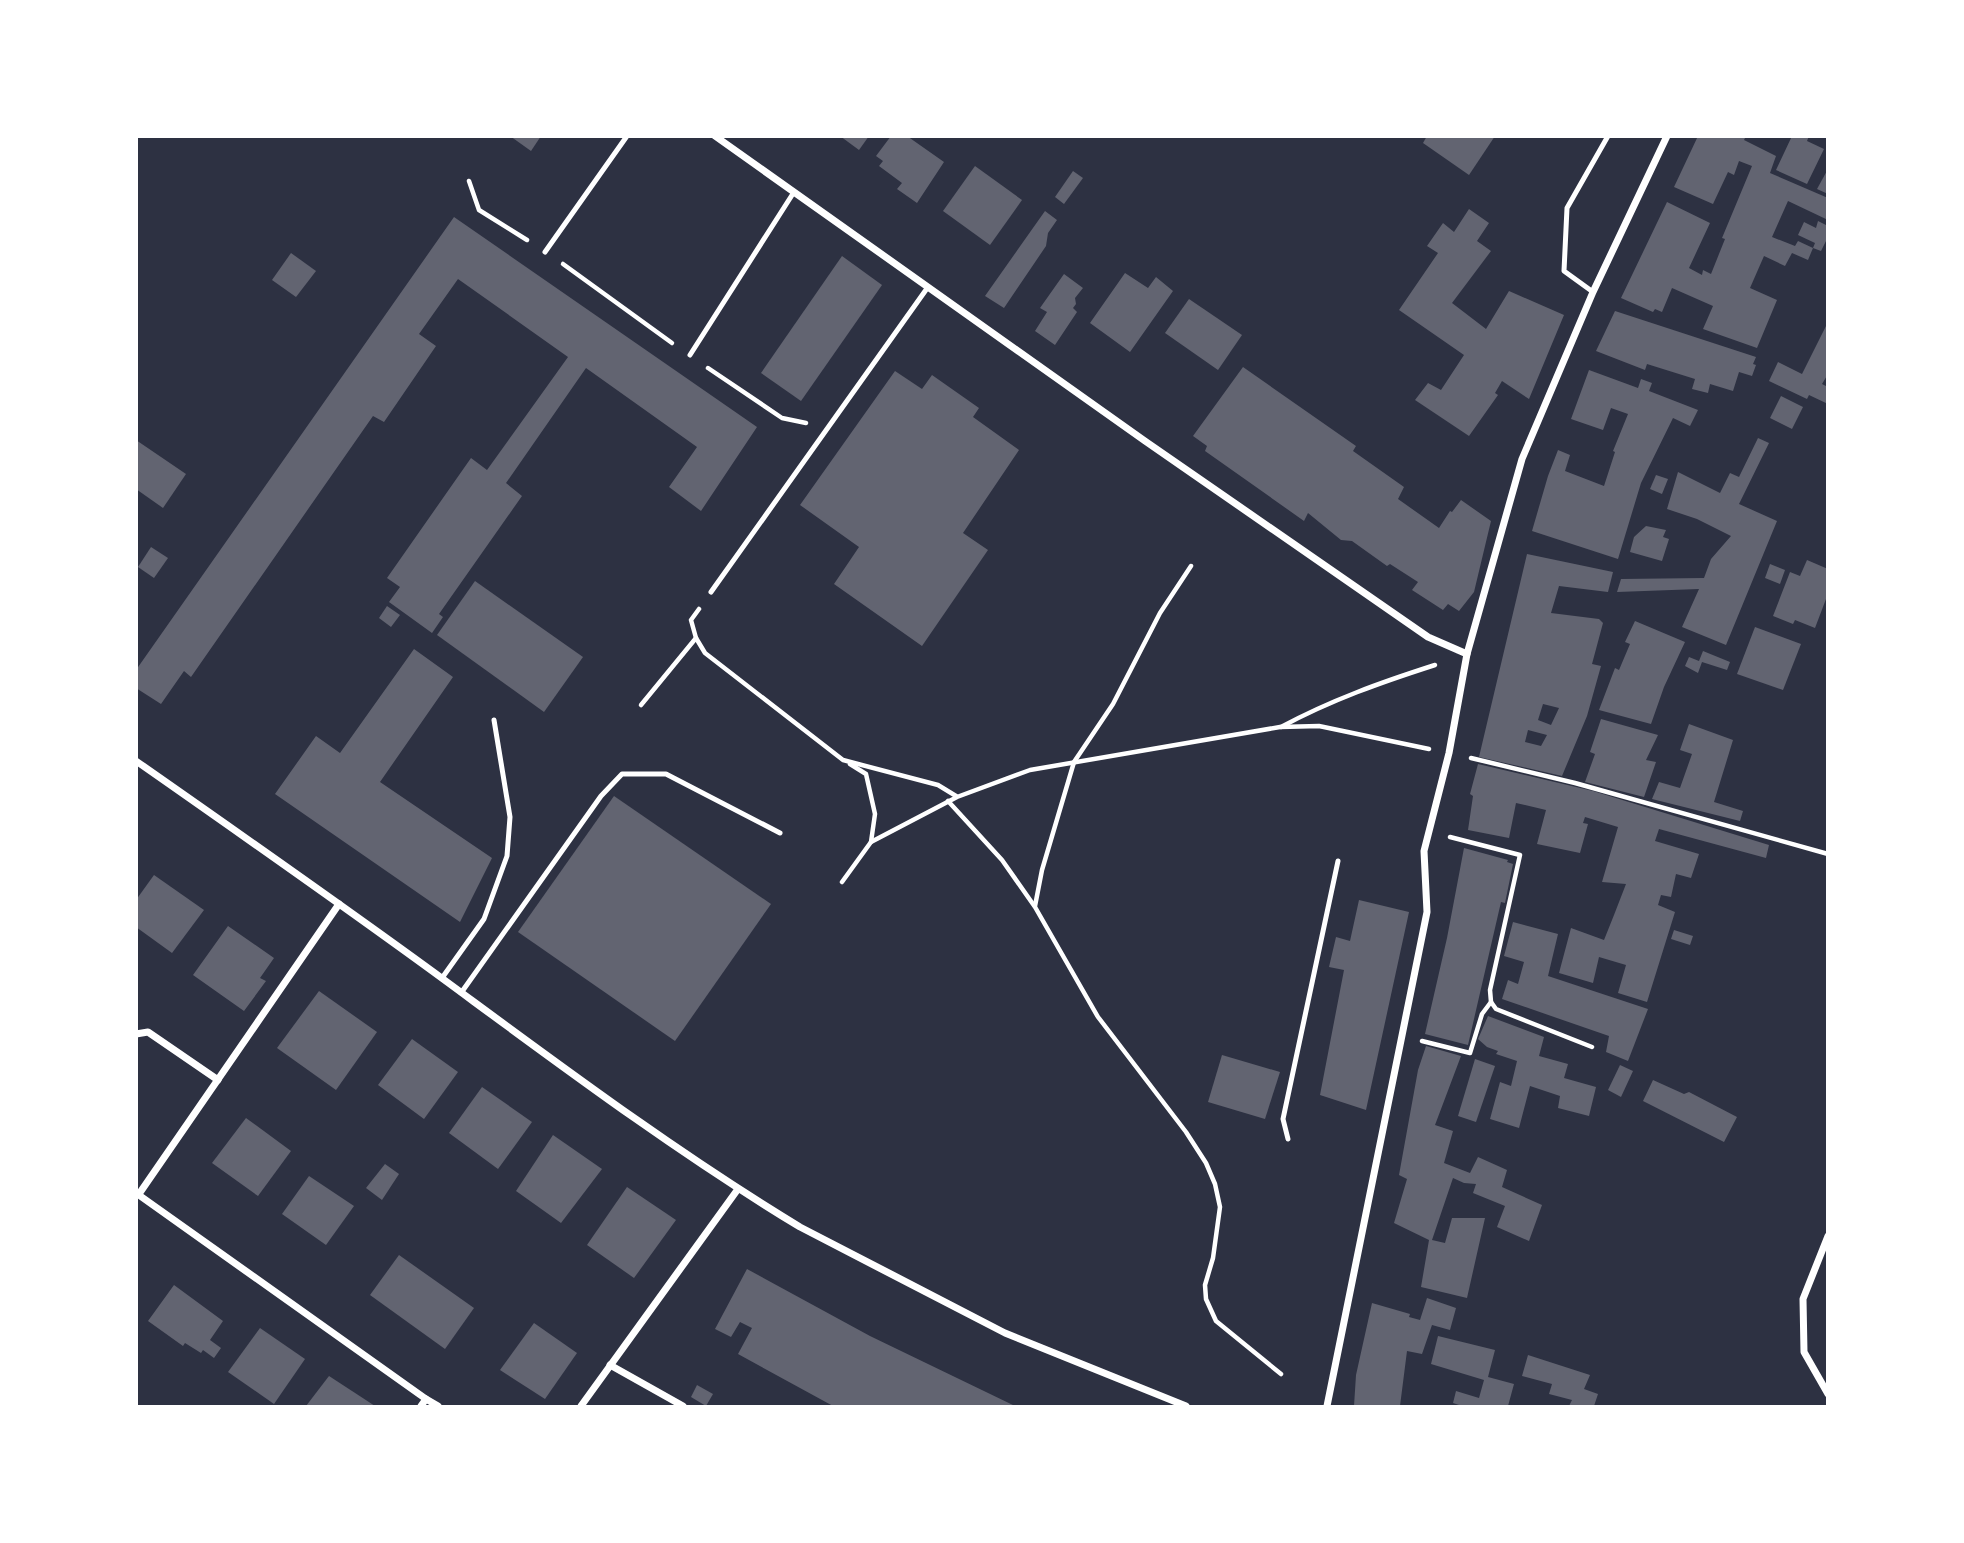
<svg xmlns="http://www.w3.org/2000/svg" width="1964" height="1543" viewBox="0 0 1964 1543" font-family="'DejaVu Sans',sans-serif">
<rect width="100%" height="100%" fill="#2d3142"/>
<!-- building -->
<g fill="#626471" fill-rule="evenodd">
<path d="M510 136H541L531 151Z"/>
<path d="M840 136H869L859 150Z"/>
<path d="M891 136H907L944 162 917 203 897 189 902 183 879 166 883 161 876 156Z"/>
<path d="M1427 136H1495L1469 175 1423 143Z"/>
<path d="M1698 136H1746L1744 140 1776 156 1770 173 1828 198V220L1788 201 1772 237 1795 246 1798 241 1813 248 1808 260 1792 253 1785 266 1764 256 1750 288 1777 300 1757 348 1703 329 1713 306 1672 288 1662 312 1655 309 1653 312 1621 298 1667 202 1710 223 1689 268 1702 275 1703 270 1711 274 1725 239 1722 238 1752 166 1739 161 1734 175 1728 172 1713 204 1674 187Z"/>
<path d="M1792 136H1809L1807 141 1824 149 1807 184 1776 170Z"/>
<path d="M975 166 1022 200 990 245 943 211Z"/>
<path d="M1828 169V194L1817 189Z"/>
<path d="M1073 171 1083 178 1064 204 1055 197Z"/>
<path d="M1469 209 1489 223 1477 241 1491 251 1452 303 1486 329 1509 291 1564 315 1529 399 1502 381 1495 393 1498 395 1469 436 1415 400 1428 383 1441 390 1464 355 1399 310 1438 253 1427 246 1443 223 1454 232Z"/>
<path d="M1045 211 1057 220 1048 233 1046 246 1004 308 985 296Z"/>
<path d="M454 217 757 427 701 511 669 487 697 447 586 368 506 483 522 496 439 614 443 617 432 633 389 602 400 587 387 578 471 458 487 470 568 357 458 279 419 334 436 346 384 422 373 416 191 677 184 671 161 704 136 688V670Z"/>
<path d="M1818 221 1828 226V237L1821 251 1813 248 1815 243 1798 235 1804 222 1816 228Z"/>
<path d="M291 253 316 271 296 297 272 280Z"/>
<path d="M842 256 882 285 801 401 761 373Z"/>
<path d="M1125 273 1148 288 1156 277 1173 291 1130 352 1090 323Z"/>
<path d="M1064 274 1083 288 1075 298 1076 304 1073 308 1077 312 1055 345 1035 331 1047 312 1040 308Z"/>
<path d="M1189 299 1242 335 1218 370 1165 333Z"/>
<path d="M1615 311 1756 357 1753 364 1756 365 1752 376 1739 372 1733 391 1710 384 1708 393 1692 389 1695 379 1647 364 1645 370 1596 351Z"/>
<path d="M1828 322V374L1822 384 1828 387V404L1809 395 1807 399 1769 381 1778 362 1802 374Z"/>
<path d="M1243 367 1356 446 1353 451 1404 487 1398 499 1439 528 1450 511 1452 512 1461 500 1491 521 1474 592 1459 611 1448 604 1443 610 1412 590 1418 582 1390 564 1387 566 1352 541 1341 540 1308 513 1304 521 1205 451 1207 446 1193 436Z"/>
<path d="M1589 370 1638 388 1641 379 1652 383 1649 391 1698 410 1690 426 1673 418 1641 483 1618 559 1532 531 1548 476 1558 450 1570 455 1565 471 1604 486 1615 452 1613 451 1628 414 1611 408 1603 430 1571 419Z"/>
<path d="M895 371 922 389 932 375 979 408 973 417 1019 450 963 533 988 550 922 646 834 584 859 547 800 505Z"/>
<path d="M1781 396 1803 407 1792 429 1770 418Z"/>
<path d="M1758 438 1769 443 1739 504 1777 521 1726 645 1682 627 1699 589 1617 592 1621 579 1704 578 1711 559 1731 536 1697 519 1667 509 1678 472 1720 493 1730 473 1739 477Z"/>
<path d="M136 440 186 474 163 508 136 489Z"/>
<path d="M1656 475 1668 479 1662 494 1650 489Z"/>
<path d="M1646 526 1666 530 1663 537 1669 539 1662 561 1630 552 1634 537Z"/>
<path d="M151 547 168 558 154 578 138 567Z"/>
<path d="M1527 554 1613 572 1608 592 1559 586 1551 613 1599 619 1603 623 1592 664 1601 666 1587 716 1562 776 1479 757ZM1543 704 1559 708 1551 725 1538 720ZM1528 730 1547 735 1541 746 1525 742Z"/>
<path d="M1807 560 1828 569V600L1826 599 1815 628 1795 620 1793 624 1773 616 1790 572 1800 576Z"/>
<path d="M1770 564 1785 570 1780 584 1765 578Z"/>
<path d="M475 581 583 657 544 712 437 635Z"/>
<path d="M387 606 400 615 391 627 379 618Z"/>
<path d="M1635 621 1685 642 1664 687 1651 724 1599 710 1615 668 1619 670 1630 644 1625 642Z"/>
<path d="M1755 627 1801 644 1783 690 1737 674Z"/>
<path d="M414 649 453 677 380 782 492 858 460 922 275 794 316 736 340 753Z"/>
<path d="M1703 651 1730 662 1727 670 1702 662 1698 673 1685 666 1689 657 1699 661Z"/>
<path d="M1601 719 1658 735 1646 760 1656 762 1644 797 1585 782 1595 754 1590 752Z"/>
<path d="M1689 724 1733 740 1714 802 1743 811 1740 821 1652 799 1659 782 1680 788 1692 754 1680 750Z"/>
<path d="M1478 764 1593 791 1769 845 1766 858 1659 829 1655 841 1699 854 1691 878 1676 874 1671 897 1661 895 1658 905 1675 912 1647 1002 1618 993 1626 965 1599 957 1593 983 1559 973 1571 928 1604 940 1614 915 1626 884 1602 882 1618 827 1585 817 1583 823 1588 824 1580 853 1537 844 1546 810 1516 803 1509 838 1468 830 1473 796 1470 794Z"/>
<path d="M614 796 771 904 675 1041 518 932Z"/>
<path d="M1464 848 1508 860 1507 862 1513 864 1505 903 1501 902 1468 1045 1425 1034 1447 938Z"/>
<path d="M154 875 204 910 172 953 136 927V900Z"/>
<path d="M1359 900 1409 912 1366 1110 1320 1095 1344 970 1329 967 1336 937 1350 941Z"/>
<path d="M1513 922 1558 934 1548 976 1648 1009 1628 1061 1606 1052 1609 1036 1502 999 1508 980 1518 984 1524 962 1504 956Z"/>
<path d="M228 926 274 958 260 978 266 981 244 1011 193 975Z"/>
<path d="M1674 930 1693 936 1690 945 1671 939Z"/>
<path d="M319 991 377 1032 336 1090 277 1048Z"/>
<path d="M1488 1016 1544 1037 1539 1056 1568 1064 1564 1078 1596 1087 1589 1116 1558 1108 1560 1096 1530 1086 1519 1128 1490 1119 1500 1082 1511 1086 1517 1061 1496 1054 1498 1051 1487 1047 1478 1039Z"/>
<path d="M412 1039 458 1072 424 1119 378 1085Z"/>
<path d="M1426 1046 1461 1056 1435 1125 1453 1131 1444 1163 1470 1173 1478 1157 1507 1170 1502 1187 1542 1205 1529 1241 1497 1227 1505 1206 1473 1193 1476 1184 1464 1183 1453 1178 1432 1240 1445 1243 1452 1218H1485L1467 1298 1421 1287 1429 1240 1394 1223 1407 1179 1399 1175 1418 1070Z"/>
<path d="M1222 1055 1280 1072 1265 1119 1208 1102Z"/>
<path d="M1475 1059 1495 1066 1476 1122 1458 1116Z"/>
<path d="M1620 1065 1633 1071 1621 1097 1608 1090Z"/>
<path d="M1653 1080 1684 1094 1689 1092 1737 1117 1724 1142 1643 1101Z"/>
<path d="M482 1087 532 1122 498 1169 449 1133Z"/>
<path d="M246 1118 291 1151 258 1196 212 1163Z"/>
<path d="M553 1135 602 1169 561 1223 516 1191Z"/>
<path d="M385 1164 399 1174 382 1200 366 1188Z"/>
<path d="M309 1176 354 1206 326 1245 282 1214Z"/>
<path d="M627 1187 676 1220 634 1278 587 1245Z"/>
<path d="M399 1255 474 1308 445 1349 370 1295Z"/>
<path d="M747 1269 870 1336 1015 1406H833L738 1354 752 1328 740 1322 731 1337 715 1329Z"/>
<path d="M174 1285 223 1321 210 1340 221 1348 214 1358 203 1350 201 1353 185 1343 183 1346 148 1321Z"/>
<path d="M1427 1298 1456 1308 1450 1330 1432 1325 1422 1354 1407 1351 1400 1406H1354L1356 1375 1372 1303 1410 1314 1409 1317 1420 1320Z"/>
<path d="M534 1323 577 1353 545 1399 500 1370Z"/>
<path d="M260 1328 305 1359 274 1404 228 1372Z"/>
<path d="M1438 1336 1495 1350 1488 1377 1514 1384 1508 1406H1462L1453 1403 1456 1391 1479 1398 1484 1380 1431 1364Z"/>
<path d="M1528 1355 1590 1375 1584 1389 1598 1394 1594 1406H1569L1572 1400 1549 1394 1552 1384 1522 1376Z"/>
<path d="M329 1376 375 1406H306Z"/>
<path d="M697 1385 713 1394 706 1406 691 1397Z"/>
</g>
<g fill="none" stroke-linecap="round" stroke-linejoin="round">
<!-- path -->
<g stroke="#fff" stroke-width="4.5">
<path d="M469 181 479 210 527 240"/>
<path d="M563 264 672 343"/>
<path d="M708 368 782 418 806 423"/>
<path d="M699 609 691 620 696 638 705 653 843 760 938 785 956 796"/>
<path d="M641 705 696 638"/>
<path d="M1281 727C1331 700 1382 682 1435 665"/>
<path d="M1471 758 1575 783 1828 854"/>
<path d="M850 764 866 774 875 814 871 842"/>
<path d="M948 801 1002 860 1035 907 1098 1017 1186 1132 1206 1163 1215 1184 1220 1207 1213 1258 1205 1285 1206 1299 1216 1321 1281 1374"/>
<path d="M1450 837 1520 855 1490 990 1491 1002 1496 1009 1592 1047"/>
<path d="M842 882 871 842 957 797 1030 770 1280 727 1319 726 1429 749"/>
<path d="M1035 906 1042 870 1074 762 1113 704 1160 613 1191 566"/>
<path d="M1422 1041 1470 1053 1482 1014 1491 1002"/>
</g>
<!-- service -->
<g stroke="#fff" stroke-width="5">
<path d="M545 252 627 136"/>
<path d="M1593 292 1564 271 1567 208 1608 136"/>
<path d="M690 355 794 192"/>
<path d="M711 592 928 287"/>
<path d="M442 978 484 919 507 856 510 817 494 720"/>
<path d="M461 993 601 796 622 774H666L780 833"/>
<path d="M1288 1139 1283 1119 1338 861"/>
</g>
<!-- minor -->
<g stroke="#fff" stroke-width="7">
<path d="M715 136 1145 441 1428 637 1467 654"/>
<path d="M136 761C239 833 342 905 443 979 560 1065 676 1152 800 1227L1005 1333 1186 1406"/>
<path d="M136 1034 148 1032 218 1080"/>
<path d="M136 1193 426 1399"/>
<path d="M139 1194 339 904"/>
<path d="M1828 1236 1803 1299 1804 1352 1828 1394"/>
<path d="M610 1365 683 1406"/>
<path d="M421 1406 426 1399 438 1406"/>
<path d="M581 1406 738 1189"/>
<path d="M1327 1406 1427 912 1424 851 1449 753 1467 654 1522 459 1593 292 1667 136"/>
</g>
</g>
<!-- border -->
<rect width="1964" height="1543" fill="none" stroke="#ffffff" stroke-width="276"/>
</svg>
